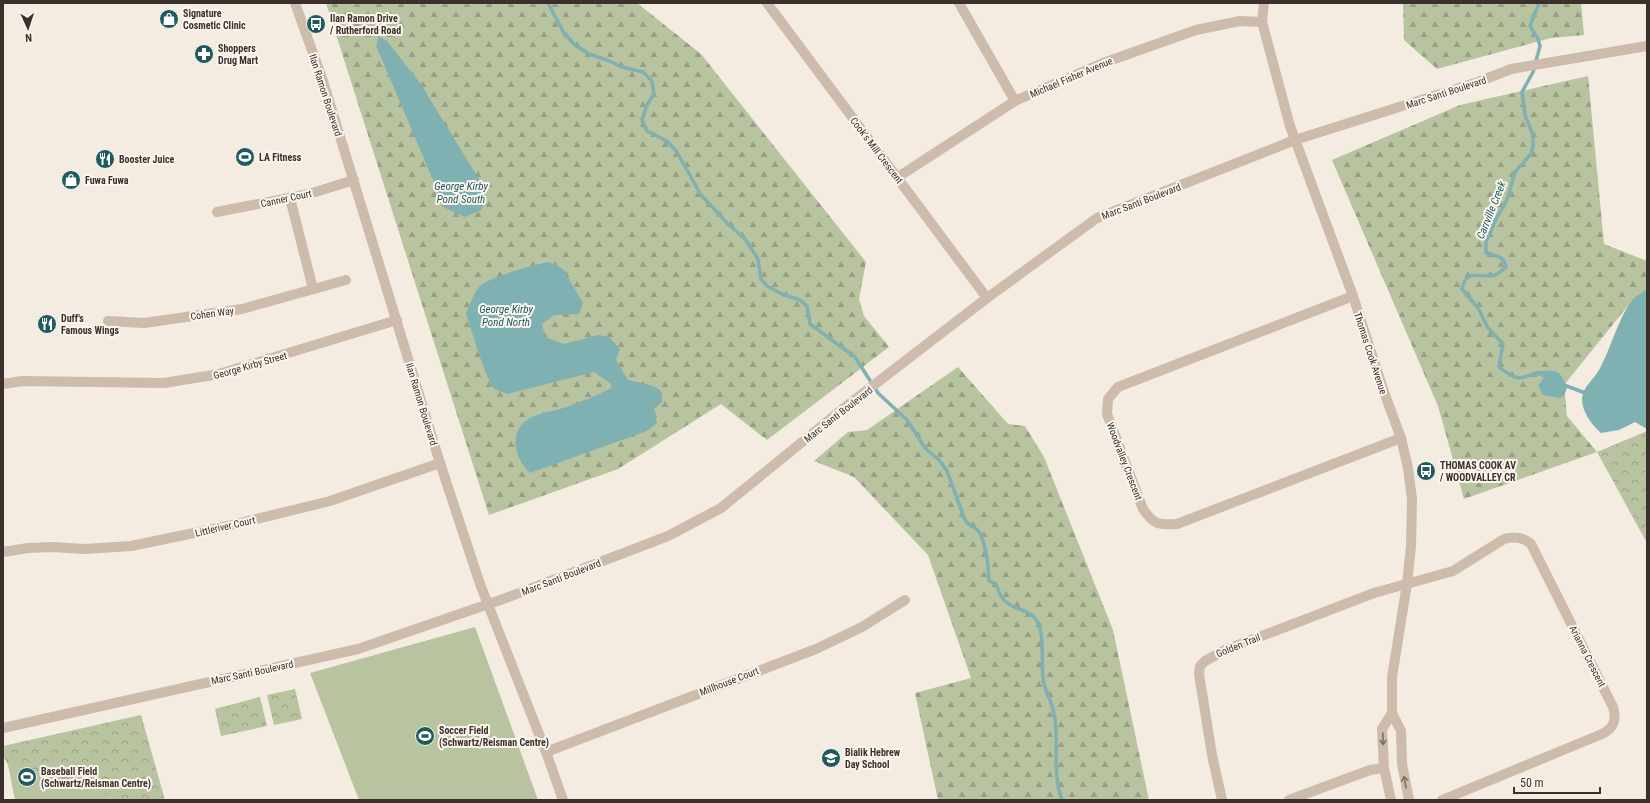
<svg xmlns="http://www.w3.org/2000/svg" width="1650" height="803" viewBox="0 0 1650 803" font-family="'Roboto Condensed',sans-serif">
<defs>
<pattern id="forest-firs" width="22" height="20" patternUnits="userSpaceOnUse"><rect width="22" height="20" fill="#b8c4a0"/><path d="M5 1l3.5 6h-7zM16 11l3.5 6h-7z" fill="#97a083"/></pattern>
<pattern id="park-crowns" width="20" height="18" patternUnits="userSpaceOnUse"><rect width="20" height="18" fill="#b8c4a0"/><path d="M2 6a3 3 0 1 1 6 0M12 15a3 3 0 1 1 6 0" fill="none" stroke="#97a083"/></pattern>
</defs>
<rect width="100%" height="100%" fill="#f4ebe1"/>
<!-- forest -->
<g fill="url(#forest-firs)">
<path d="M326 3H637L701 54 866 262 859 299 864 316 889 347 767 440 721 404 618 469 489 515Z"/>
<path d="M1403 3H1581L1584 35 1551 38 1437 69 1404 40Z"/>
<path d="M1588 76 1604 244 1647 261V300L1635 297 1564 385 1567 416 1597 452 1464 499 1438 406 1332 160 1460 105Z"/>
<path d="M958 367 1008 424 1025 426 1044 457 1113 630 1149 800H938L915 693 971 678 928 555 854 477 814 461 848 432 867 430Z"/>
</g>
<!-- park -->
<g fill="url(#park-crowns)">
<path d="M1647 431V543L1597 452Z"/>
<path d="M295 689 302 719 274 725 267 695Z"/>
<path d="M260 697 267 726 221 736 215 709Z"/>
<path d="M141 715 165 800H117L8 765 3 756V746Z"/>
</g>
<!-- garden -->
<g fill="#b8c4a0">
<path d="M475 627 538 800H359L310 673Z"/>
<path d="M8 765 111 797 119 800H15Z"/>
</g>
<!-- water -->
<g fill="#7fb0b2">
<path d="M378 36 387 41 420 83 485 189V202L481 210 465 217 445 208 377 48Z"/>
<path d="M549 262 563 269 583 303 579 314 554 315 542 324 545 337 564 344 598 335 609 337 620 349 616 360 628 380 654 386 662 392V402L654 409 657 423 647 431 530 473C514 459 508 430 530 418 539 413 550 412 560 409 578 403 594 397 611 388V384L594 372 507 394C504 392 498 391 495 389 486 382 471 328 466 313 470 305 473 295 478 288 485 278 536 264 549 262Z"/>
<path d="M1647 289V429L1635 422 1619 430 1601 433C1592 425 1582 412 1582 399 1583 386 1593 381 1599 370 1611 349 1619 315 1634 298 1638 295 1643 292 1647 289Z"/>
<path d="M1536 371C1555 371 1560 367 1567 388L1564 396 1559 398 1543 395 1538 385 1544 378 1539 374H1533Z"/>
</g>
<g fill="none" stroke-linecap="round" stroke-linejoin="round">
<!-- stream -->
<g stroke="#7fb0b2" stroke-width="3.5">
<path d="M548 3 564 33 575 45 589 54 607 60 622 67 643 72 652 81 654 94 647 105 642 120 647 131 667 141 677 152 701 195 728 224 745 239 758 259 761 279 767 286 782 294 800 300 807 306 810 324 855 357 878 393 907 420 925 448 940 461 947 471 965 520C969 527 975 526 979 532 987 546 988 566 989 581L996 584C998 589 1000 596 1004 600 1012 610 1031 609 1037 621 1045 635 1041 662 1043 678 1044 690 1052 701 1054 713 1060 742 1051 771 1062 800"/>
<path d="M1539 3 1530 26 1538 39 1540 46 1533 72 1522 92 1525 115 1533 135V146L1531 154 1515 172 1507 200 1496 219 1486 242V253C1495 256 1505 256 1506 267 1503 270 1499 273 1495 275 1482 279 1466 267 1462 289L1478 308 1488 328 1503 344 1499 366C1500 369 1502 370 1506 372 1524 385 1524 372 1543 374"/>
<path d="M1564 385 1588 394"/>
</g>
<!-- minor -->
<g stroke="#cdbbac" stroke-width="10">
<path d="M295 3 323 81 440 463 480 584 546 752 563 800"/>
<path d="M767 3 987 298"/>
<path d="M959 3 1015 101"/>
<path d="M1264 3 1262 22 1290 126 1353 296 1384 392 1401 438 1408 468 1412 499 1411 546 1407 584 1392 677V713L1401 731 1402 764 1409 800"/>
<path d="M898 177 1015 101 1103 63 1196 30 1240 21 1262 22"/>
<path d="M290 198 313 289"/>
<path d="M217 212 309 194 354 180"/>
<path d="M1353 296 1118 387 1108 399 1107 414 1143 509C1154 525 1158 525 1177 524L1401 438"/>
<path d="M108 321 144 323 242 309 346 280"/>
<path d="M3 384 22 381 164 383 219 374 397 320"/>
<path d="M3 552 28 548 53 547 85 549 131 546 228 526 330 501 440 463"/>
<path d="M3 728 358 649 506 598 668 536 721 508 844 408 987 298 1097 218 1295 140 1478 82 1511 69 1647 46"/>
<path d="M546 752 816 649 862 627 905 600"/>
<path d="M1222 800 1212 755 1199 674 1200 666 1205 661 1225 650 1374 593 1453 571 1504 539C1515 536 1523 537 1531 544L1613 707C1617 720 1614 728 1602 734L1442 800"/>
<path d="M1289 800 1370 770 1384 768"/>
<path d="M1391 800 1384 768 1382 729 1392 713"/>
</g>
</g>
<!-- one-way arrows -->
<defs><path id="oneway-shaft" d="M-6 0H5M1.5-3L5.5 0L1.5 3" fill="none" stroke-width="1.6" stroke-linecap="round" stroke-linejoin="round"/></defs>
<g stroke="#7d6f65">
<use href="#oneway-shaft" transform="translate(1383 739) rotate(88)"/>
<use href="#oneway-shaft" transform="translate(1405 782) rotate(-100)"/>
</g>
<!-- icons -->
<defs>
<symbol id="shop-disc" viewBox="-11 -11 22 22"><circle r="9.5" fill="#1f5a5e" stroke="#fbf5ee"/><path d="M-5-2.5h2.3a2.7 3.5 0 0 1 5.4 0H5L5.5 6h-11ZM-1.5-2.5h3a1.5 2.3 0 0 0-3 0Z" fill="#fff"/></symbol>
<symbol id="bus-disc" viewBox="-11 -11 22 22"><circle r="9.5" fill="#1f5a5e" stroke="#fbf5ee"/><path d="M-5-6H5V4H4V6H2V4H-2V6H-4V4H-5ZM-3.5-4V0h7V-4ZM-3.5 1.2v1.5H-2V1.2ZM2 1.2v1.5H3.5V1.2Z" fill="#fff"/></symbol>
<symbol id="pharmacy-disc" viewBox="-11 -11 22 22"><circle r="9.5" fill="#1f5a5e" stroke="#fbf5ee"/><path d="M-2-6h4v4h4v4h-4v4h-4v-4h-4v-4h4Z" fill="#fff"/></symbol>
<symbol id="stadium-disc" viewBox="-11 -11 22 22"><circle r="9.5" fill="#1f5a5e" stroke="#fbf5ee"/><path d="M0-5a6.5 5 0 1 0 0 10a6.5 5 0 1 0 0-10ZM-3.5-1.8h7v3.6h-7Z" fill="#fff"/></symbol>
<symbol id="restaurant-disc" viewBox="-11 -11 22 22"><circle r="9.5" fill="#1f5a5e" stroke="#fbf5ee"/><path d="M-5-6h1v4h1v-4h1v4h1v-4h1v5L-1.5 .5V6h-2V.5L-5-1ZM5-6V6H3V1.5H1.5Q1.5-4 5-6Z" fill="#fff"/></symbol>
<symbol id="school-disc" viewBox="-11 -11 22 22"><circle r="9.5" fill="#1f5a5e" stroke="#fbf5ee"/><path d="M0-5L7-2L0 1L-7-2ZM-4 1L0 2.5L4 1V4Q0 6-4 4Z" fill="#fff"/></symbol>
</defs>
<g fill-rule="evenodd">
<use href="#shop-disc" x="158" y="8" width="22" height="22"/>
<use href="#bus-disc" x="305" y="13" width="22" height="22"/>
<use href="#pharmacy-disc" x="193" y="43" width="22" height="22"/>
<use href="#stadium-disc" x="234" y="146" width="22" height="22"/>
<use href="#restaurant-disc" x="94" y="148" width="22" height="22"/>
<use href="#shop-disc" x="60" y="169" width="22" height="22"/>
<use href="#restaurant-disc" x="36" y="313" width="22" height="22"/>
<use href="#bus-disc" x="1415" y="460" width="22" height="22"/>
<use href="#stadium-disc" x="414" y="725" width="22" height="22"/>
<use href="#school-disc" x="820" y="747" width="22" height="22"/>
<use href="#stadium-disc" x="16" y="766" width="22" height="22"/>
</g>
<g text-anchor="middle" stroke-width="4" stroke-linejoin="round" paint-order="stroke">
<!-- poi labels -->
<g font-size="10" font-weight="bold" fill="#3b302b" stroke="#fbf5ee" text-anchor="start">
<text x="183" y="17">Signature<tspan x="183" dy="12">Cosmetic Clinic</tspan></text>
<text x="330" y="22">Ilan Ramon Drive<tspan x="330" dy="12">/ Rutherford Road</tspan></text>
<text x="218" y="52">Shoppers<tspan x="218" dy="12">Drug Mart</tspan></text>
<text x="259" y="161">LA Fitness</text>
<text x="119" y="163">Booster Juice</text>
<text x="85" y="184">Fuwa Fuwa</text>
<text x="61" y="322">Duff's<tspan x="61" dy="12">Famous Wings</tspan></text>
<text x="1440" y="469">THOMAS COOK AV<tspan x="1440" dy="12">/ WOODVALLEY CR</tspan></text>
<text x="439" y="734">Soccer Field<tspan x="439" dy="12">(Schwartz/Reisman Centre)</tspan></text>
<text x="845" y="756">Bialik Hebrew<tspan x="845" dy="12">Day School</tspan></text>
<text x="41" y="775">Baseball Field<tspan x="41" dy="12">(Schwartz/Reisman Centre)</tspan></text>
</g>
<!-- street labels -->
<g font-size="10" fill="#3b302b" stroke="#fbf5ee">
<text transform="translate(1071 77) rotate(-23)" y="4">Michael Fisher Avenue</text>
<text transform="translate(1446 92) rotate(-18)" y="4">Marc Santi Boulevard</text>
<text transform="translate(326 95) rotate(72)" y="4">Ilan Ramon Boulevard</text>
<text transform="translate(877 150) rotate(53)" y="4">Cook's Mill Crescent</text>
<text transform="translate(286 198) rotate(-12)" y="4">Canner Court</text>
<text transform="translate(1141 201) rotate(-21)" y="4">Marc Santi Boulevard</text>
<text transform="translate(212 313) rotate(-8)" y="4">Cohen Way</text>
<text transform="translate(1371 353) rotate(72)" y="4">Thomas Cook Avenue</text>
<text transform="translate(250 365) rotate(-16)" y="4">George Kirby Street</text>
<text transform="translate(422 404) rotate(73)" y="4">Ilan Ramon Boulevard</text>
<text transform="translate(838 414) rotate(-38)" y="4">Marc Santi Boulevard</text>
<text transform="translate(1125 461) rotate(69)" y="4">Woodvalley Crescent</text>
<text transform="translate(225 526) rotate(-13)" y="4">Littleriver Court</text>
<text transform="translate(561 577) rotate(-21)" y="4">Marc Santi Boulevard</text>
<text transform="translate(1238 645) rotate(-22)" y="4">Golden Trail</text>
<text transform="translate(1588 656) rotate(63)" y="4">Arianna Crescent</text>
<text transform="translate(252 672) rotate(-12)" y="4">Marc Santi Boulevard</text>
<text transform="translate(729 681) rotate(-21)" y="4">Millhouse Court</text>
</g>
<!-- water labels -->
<g font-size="11" font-style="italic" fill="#1f5a5e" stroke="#fbf5ee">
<text x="461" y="190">George Kirby<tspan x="461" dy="13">Pond South</tspan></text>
<text transform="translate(1491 210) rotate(-68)" y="4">Carrville Creek</text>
<text x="506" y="313">George Kirby<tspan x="506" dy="13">Pond North</tspan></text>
</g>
</g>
<!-- border -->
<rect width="1650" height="803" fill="none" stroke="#3b302b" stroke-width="8"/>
<!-- north arrow -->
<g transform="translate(28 28) rotate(177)" stroke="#fbf5ee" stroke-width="3" paint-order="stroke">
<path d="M0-3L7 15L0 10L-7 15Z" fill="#3b302b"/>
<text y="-6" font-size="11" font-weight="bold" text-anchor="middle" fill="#3b302b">N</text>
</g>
<!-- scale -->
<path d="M1514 787v6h86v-6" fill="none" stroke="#3b302b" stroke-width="2"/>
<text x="1520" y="787" font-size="12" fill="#3b302b" stroke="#fbf5ee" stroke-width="3" paint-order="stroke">50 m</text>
</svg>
